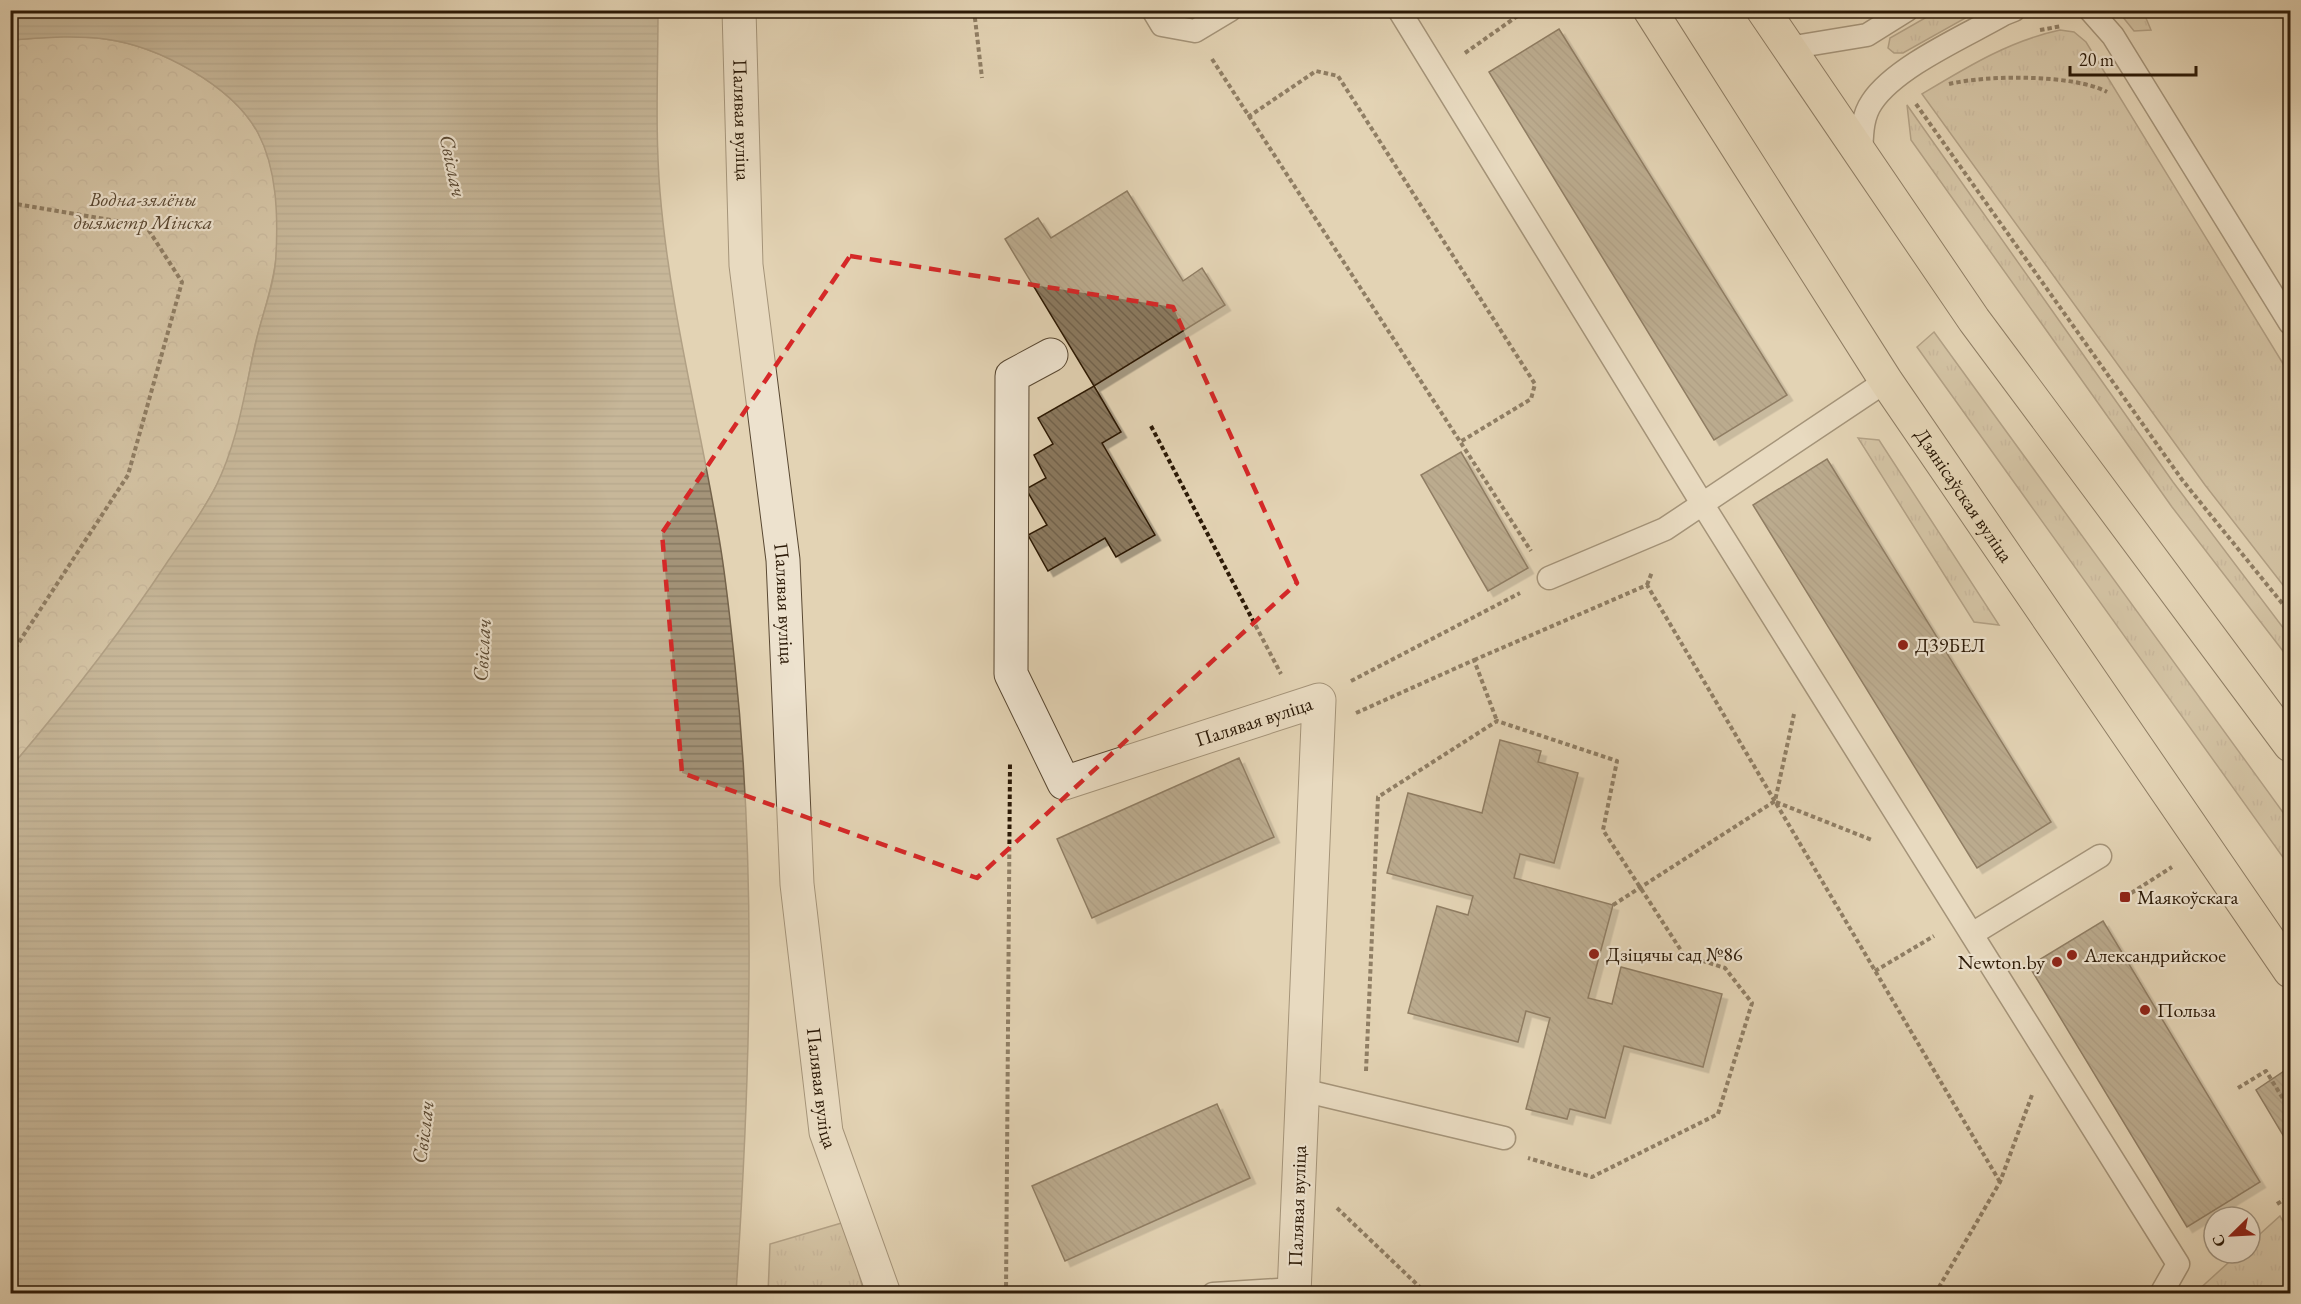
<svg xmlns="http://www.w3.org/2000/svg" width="2301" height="1304" viewBox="0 0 2301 1304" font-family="'EB Garamond',serif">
<defs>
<pattern id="grass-tufts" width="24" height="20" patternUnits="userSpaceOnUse" patternTransform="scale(1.5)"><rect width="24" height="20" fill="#c4b396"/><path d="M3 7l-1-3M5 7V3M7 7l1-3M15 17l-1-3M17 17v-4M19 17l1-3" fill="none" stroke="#a99980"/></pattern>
<pattern id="forest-crowns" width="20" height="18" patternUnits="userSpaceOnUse" patternTransform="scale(1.5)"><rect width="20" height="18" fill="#c4b396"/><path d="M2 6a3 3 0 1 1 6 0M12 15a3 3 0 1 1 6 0" fill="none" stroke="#a99980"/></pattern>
<pattern id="water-rules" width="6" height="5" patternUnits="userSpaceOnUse" patternTransform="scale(1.5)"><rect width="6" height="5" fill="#a49479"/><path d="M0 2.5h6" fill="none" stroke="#867861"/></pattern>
<pattern id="building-back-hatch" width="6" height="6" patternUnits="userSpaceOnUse" patternTransform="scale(1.5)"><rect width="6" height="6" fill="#8b7a60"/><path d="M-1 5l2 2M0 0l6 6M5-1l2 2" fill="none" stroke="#72634d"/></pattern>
<filter id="shadow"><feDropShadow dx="5.5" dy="5.5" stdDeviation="0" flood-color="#0004"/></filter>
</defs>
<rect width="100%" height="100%" fill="#e3d3b4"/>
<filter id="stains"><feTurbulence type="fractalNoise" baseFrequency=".00333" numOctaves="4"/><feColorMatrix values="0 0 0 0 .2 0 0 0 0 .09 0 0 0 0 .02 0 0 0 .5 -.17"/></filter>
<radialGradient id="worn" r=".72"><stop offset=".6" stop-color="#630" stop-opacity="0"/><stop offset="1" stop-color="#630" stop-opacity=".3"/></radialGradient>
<!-- grass -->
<g fill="url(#grass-tufts)" stroke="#78664e" stroke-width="1.5">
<path d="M1939 10 1978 11 1903 53H1894L1888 48 1890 38Z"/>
<path d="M2118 11H2143L2151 30 2134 31Z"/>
<path d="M2060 30 2074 32 2086 42 2290 375V594L2205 485 1922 94C1967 67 2009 41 2060 30Z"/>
<path d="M1907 105 2173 482 2290 637V660L2172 507 1911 140Z"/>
<path d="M1934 332 2290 822V867L1917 347Z"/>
<path d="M1858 438 1879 440 1999 625 1974 622Z"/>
<path d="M2280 1216 2290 1234V1293H2195L2239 1253H2250V1243Z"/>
<path d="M845 1222 864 1293 768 1294 770 1244Z"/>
</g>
<!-- forest -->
<path fill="url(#forest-crowns)" stroke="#78664e" stroke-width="1.5" d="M63 36C77 37 91 37 105 39 158 46 232 85 258 133 277 168 280 219 276 258 273 287 262 316 255 345 244 394 240 445 214 490 158 590 85 680 11 767V40Z"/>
<!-- water -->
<path fill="url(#water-rules)" stroke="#74634b" stroke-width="1.5" d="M11 10 658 11C658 71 655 132 660 192 670 313 702 430 721 550 727 588 731 627 735 666 757 874 750 1085 736 1293H11V767C67 701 120 634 168 561 184 537 203 512 216 486 239 439 244 393 256 342 262 314 275 284 276 255 278 216 277 169 258 133 232 85 158 46 105 39 73 35 42 38 11 40Z"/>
<!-- building -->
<g fill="url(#building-back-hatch)" stroke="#2b1906" stroke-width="1.5" filter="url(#shadow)">
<path d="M1559 29 1787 395 1714 440 1489 72Z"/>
<path d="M1127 191 1183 281 1202 268 1225 305 1094 386 1005 239 1038 218 1051 238Z"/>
<path d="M1094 386 1121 432 1102 443 1155 535 1116 557 1105 538 1048 571 1028 535 1047 525 1026 489 1046 478 1034 455 1053 444 1038 418Z"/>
<path d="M1461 452 1528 568 1488 591 1421 475Z"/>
<path d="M1827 459 2051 822 1977 868 1753 505Z"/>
<path d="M1500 740 1541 751 1538 762 1578 773 1554 863 1520 854 1514 878 1613 905 1588 998 1612 1004 1621 967 1722 994 1703 1067 1624 1046 1605 1118 1570 1109 1567 1119 1526 1109 1550 1018 1526 1011 1518 1042 1408 1013 1437 906 1468 915 1473 896 1387 873 1408 793 1482 813Z"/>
<path d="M1239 758 1274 837 1092 918 1057 839Z"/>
<path d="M2103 921 2260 1182 2187 1227 2029 966Z"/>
<path d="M2290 1067V1147L2256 1090Z"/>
<path d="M1217 1104 1250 1178 1065 1261 1032 1186Z"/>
</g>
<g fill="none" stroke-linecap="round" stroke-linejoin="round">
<defs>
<g id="lane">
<path d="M1153 10 1162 25 1195 31 1230 10"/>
<path d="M1399 10 1703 505 2178 1264 2161 1294"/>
<path d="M2090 10 2113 36 2290 323"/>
<path d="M1788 48 1867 35 1907 10"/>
<path d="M1861 156C1862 137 1861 118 1872 102 1896 66 1966 36 2004 14L2014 10"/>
<path d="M1549 578 1665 529 1886 381"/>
<path d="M1972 934 2100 856"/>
<path d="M1302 1090 1504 1138"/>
<path d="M1213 1294 1294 1289"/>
</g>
<g id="street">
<path id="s1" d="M739 10 746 265 783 560 797 884 826 1132 884 1294"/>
<path id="s2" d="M1051 355 1012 376 1011 674 1064 783 1319 700 1294 1294"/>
</g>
<g id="primary">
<path id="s3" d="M1650 10 1886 381 2290 971"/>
<path d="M1763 10 1974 320 2290 745"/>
</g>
</defs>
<!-- lane casing -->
<use href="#lane" stroke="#594832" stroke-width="25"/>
<!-- street casing -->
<use href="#street" stroke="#594832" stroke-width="35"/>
<!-- primary casing -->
<use href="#primary" stroke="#2b1906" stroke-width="35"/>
<!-- path -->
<g stroke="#2b1906" stroke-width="4" stroke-dasharray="4.5 3" stroke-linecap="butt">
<path d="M974 10 982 78"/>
<path d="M2040 30 2062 26"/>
<path d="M1465 53 1526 10"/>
<path d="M1212 59 1531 551"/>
<path d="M1949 84C1985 75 2074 74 2107 92"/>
<path d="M1916 104 2183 481 2290 613"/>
<path d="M1248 117 1316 71 1338 76 1535 384 1531 399 1460 442"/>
<path d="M10 203 146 226 182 282 128 475 10 656"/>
<path d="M1151 426 1281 674"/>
<path d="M1647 585 1652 572"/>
<path d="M1474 660 1647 585 2000 1182"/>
<path d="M1351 681 1520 593"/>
<path d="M1356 713 1474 660 1497 721"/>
<path d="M1776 802 1872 840"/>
<path d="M2125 897 2172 867"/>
<path d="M1613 905 1775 801 1794 714"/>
<path d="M1875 971 1934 936"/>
<path d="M1366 1071 1378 797 1497 721 1617 761 1603 830 1684 955 1725 968 1752 1003 1718 1114 1592 1177 1528 1158"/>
<path d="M2238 1088 2266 1071 2290 1110"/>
<path d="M2277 1204 2290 1196"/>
<path d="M1337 1208 1427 1294"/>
<path d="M1006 1294 1010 763"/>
<path d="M1935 1294 2000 1182 2032 1095"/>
</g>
<!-- lane -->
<use href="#lane" stroke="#ede2ce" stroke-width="22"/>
<!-- street -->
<use href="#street" stroke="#ede2ce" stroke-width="33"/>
<!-- primary -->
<use href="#primary" stroke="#e3d3b4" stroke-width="33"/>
</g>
<!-- marked area -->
<path d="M0 0H2301V1304H0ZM850 256 1173 307 1297 583 977 878 682 773 662 533Z" fill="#e3d3b4" fill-opacity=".55" fill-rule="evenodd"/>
<path fill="none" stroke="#d62828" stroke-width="4.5" stroke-dasharray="12 8" stroke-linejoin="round" d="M850 256 1173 307 1297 583 977 878 682 773 662 533Z"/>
<!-- markers -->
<g fill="#8f2418" stroke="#ede2ce" stroke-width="2">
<circle cx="1903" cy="645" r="6"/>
<rect x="2119" y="891" width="12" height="12" rx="3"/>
<circle cx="1594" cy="954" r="6"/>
<circle cx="2072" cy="955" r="6"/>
<circle cx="2057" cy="962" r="6"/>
<circle cx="2145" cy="1010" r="6"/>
</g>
<g text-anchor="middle" stroke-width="4.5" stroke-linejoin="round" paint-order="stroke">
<!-- street labels -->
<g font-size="20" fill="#2b1906" stroke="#ede2ce">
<text dy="7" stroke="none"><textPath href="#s1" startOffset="110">Палявая вуліца</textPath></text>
<text dy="7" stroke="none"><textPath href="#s3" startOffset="578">Дзянісаўская вуліца</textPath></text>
<text dy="7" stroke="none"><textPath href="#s1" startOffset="596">Палявая вуліца</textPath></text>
<text dy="7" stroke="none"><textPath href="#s2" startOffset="663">Палявая вуліца</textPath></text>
<text dy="7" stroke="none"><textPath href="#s1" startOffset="1082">Палявая вуліца</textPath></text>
<text transform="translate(1297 1206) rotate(-88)" y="7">Палявая вуліца</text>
</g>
<!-- park labels -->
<g font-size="20" font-style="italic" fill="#594731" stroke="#ede2ce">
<text x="143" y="206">Водна-зялёны<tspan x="143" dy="23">дыяметр Мінска</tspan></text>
</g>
<!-- poi labels -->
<g font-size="20" fill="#2b1906" stroke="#ede2ce" text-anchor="start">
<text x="1915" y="652">Д39БЕЛ</text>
<text x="2137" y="904">Маякоўскага</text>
<text x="1606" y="961">Дзіцячы сад №86</text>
<text x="2084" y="962">Александрийское</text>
<text x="2045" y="969" text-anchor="end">Newton.by</text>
<text x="2157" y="1017">Польза</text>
</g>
<!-- water labels -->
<g font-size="21" font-style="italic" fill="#5b4a34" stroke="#ede2ce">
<text transform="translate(453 166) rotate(78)" y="7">Свіслач</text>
<text transform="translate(482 650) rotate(-87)" y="7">Свіслач</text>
<text transform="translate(423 1132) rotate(-83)" y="7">Свіслач</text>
</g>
</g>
<!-- margin -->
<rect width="2301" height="1304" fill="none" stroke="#e3d3b4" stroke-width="36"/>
<rect x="12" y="12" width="2277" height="1280" fill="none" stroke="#2b1906" stroke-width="3"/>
<rect x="18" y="18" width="2265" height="1268" fill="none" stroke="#2b1906" stroke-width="1.5"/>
<!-- north arrow -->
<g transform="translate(2232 1235) rotate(246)"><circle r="28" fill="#ede2ce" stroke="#9f927e" stroke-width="1.5"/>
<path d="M0-4.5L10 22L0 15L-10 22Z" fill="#8f2418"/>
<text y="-9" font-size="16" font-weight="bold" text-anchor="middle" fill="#2b1906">С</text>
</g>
<!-- scale -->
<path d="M2070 66v9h126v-9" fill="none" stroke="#2b1906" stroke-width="3"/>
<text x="2079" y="66" font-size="18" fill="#2b1906" stroke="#ede2ce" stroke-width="4.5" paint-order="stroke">20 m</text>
<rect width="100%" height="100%" filter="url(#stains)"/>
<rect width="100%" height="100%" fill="url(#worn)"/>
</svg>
